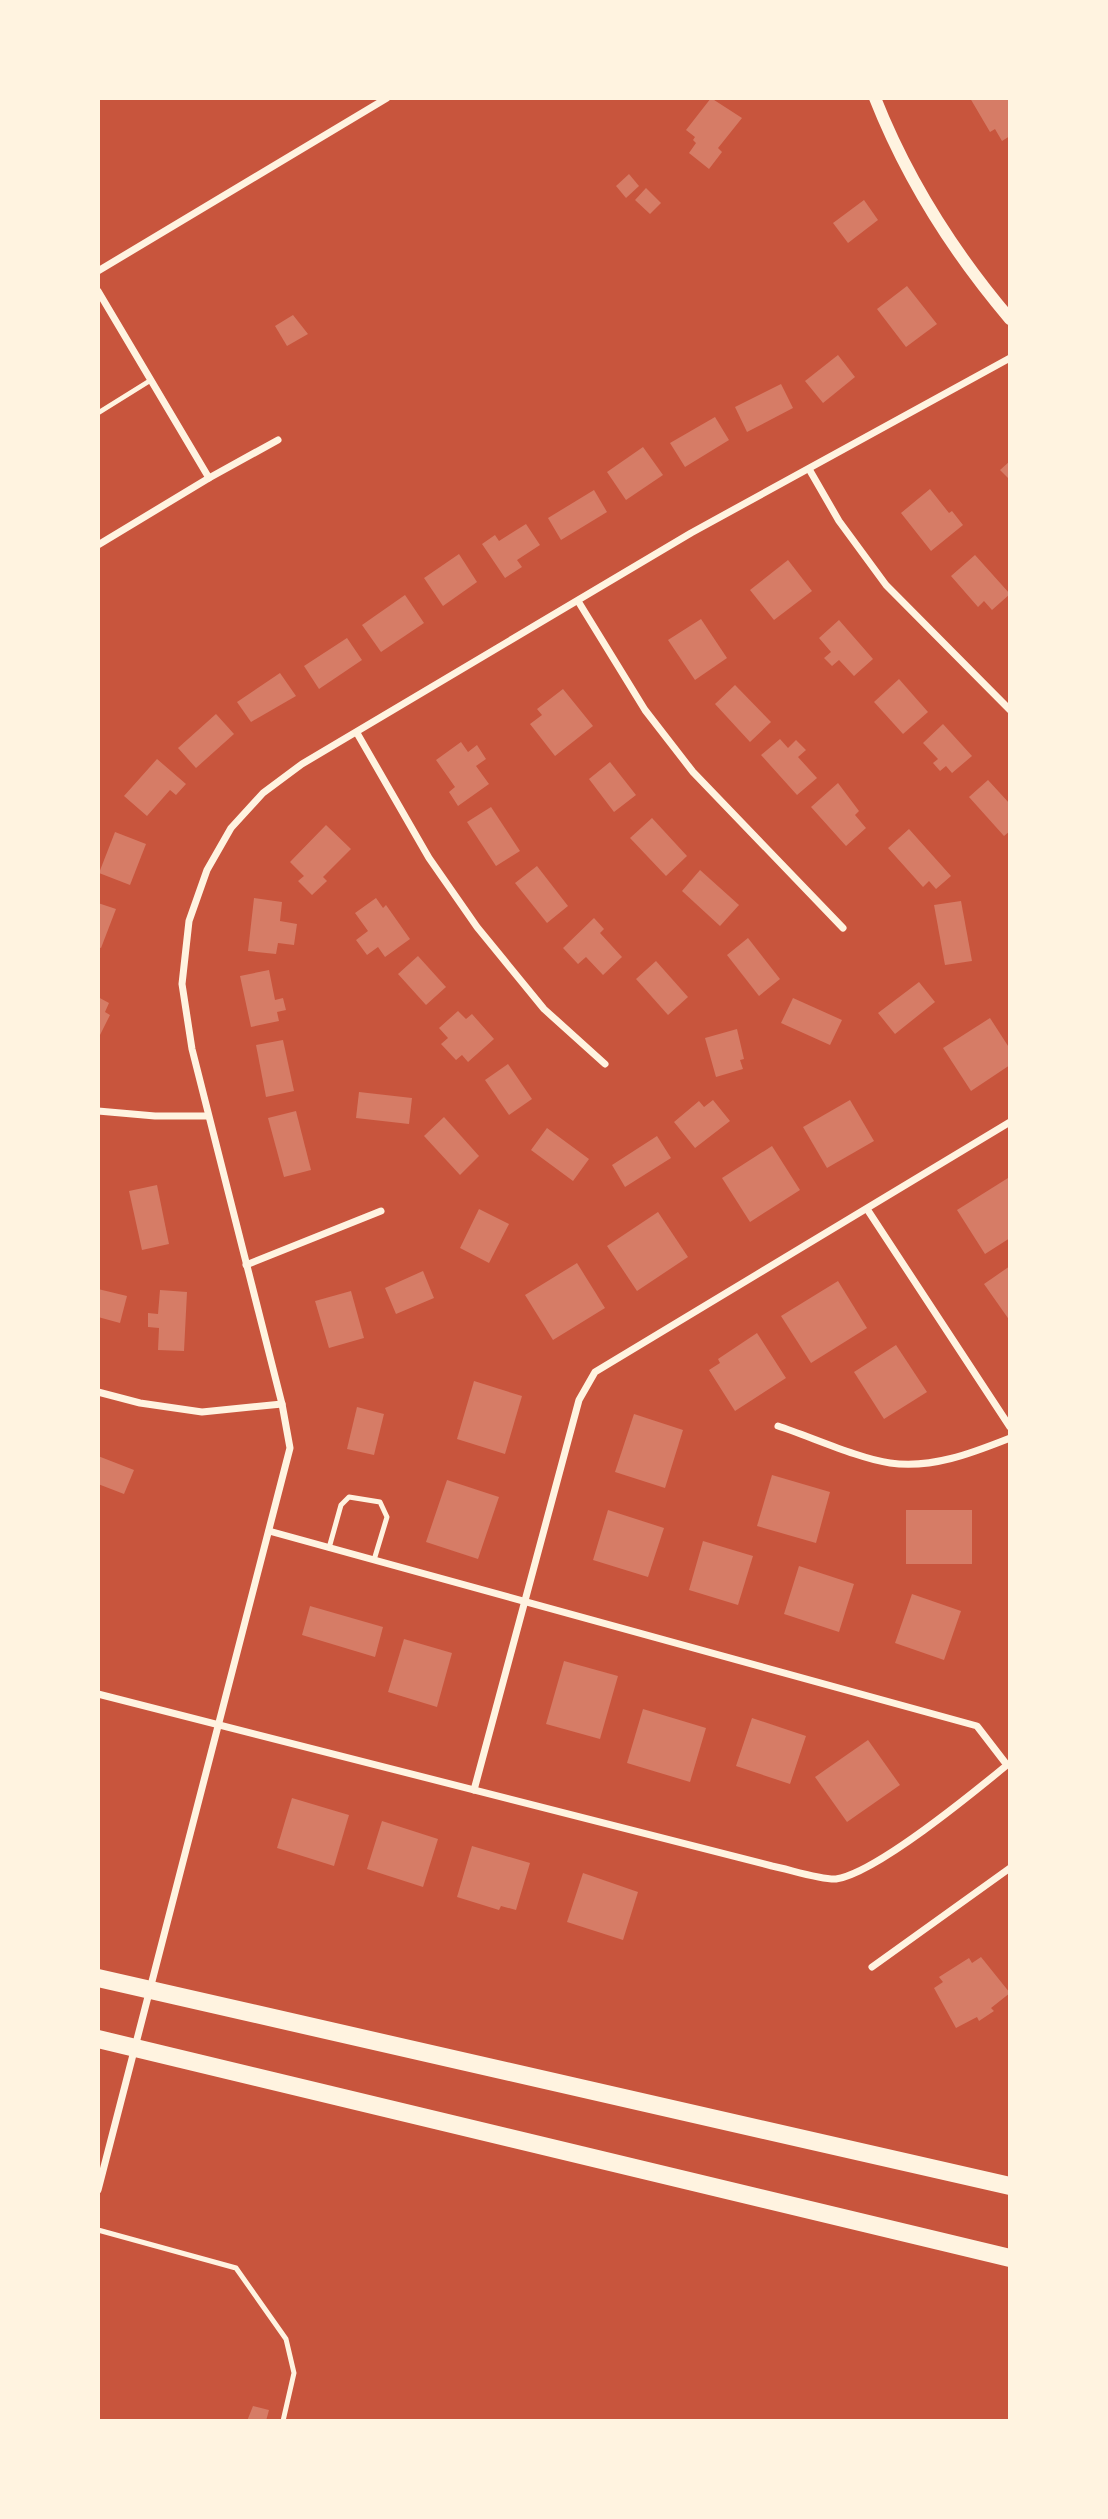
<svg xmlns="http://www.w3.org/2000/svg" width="1108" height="2519" viewBox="0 0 1108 2519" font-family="'Nunito Sans',sans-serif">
<rect width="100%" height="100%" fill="#c8553d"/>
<!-- building -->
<g fill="#d67c66">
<path d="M711 98 742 118 718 148 722 152 709 169 689 153 696 143 693 140 695 137 686 130Z"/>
<path d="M970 98H1010V136L1002 141 995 129 990 132Z"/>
<path d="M629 174 639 186 626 198 616 186Z"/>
<path d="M646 188 661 203 650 214 635 200Z"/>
<path d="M864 200 878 220 848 243 833 223Z"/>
<path d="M907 286 937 324 906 347 877 309Z"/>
<path d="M293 315 308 334 287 346 275 326Z"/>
<path d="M838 355 855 377 823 403 805 381Z"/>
<path d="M781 384 793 408 747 432 735 407Z"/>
<path d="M715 417 729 440 685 467 670 443Z"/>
<path d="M643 447 663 475 626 500 607 472Z"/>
<path d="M1010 461V480L1000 470Z"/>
<path d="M930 489 949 513 952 511 963 525 931 551 901 513Z"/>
<path d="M594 490 607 512 561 540 548 518Z"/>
<path d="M526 524 540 545 517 560 522 567 505 578 482 544 495 535 499 541Z"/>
<path d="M459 554 477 582 443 606 424 578Z"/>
<path d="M975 555 1010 594 992 610 984 601 978 607 951 576Z"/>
<path d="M788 560 812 591 774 620 750 590Z"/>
<path d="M405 595 424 623 381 652 362 625Z"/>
<path d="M701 619 727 658 695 680 668 640Z"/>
<path d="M839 620 873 659 854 676 839 660 832 666 824 658 831 652 819 638Z"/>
<path d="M347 638 362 660 319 689 304 666Z"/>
<path d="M280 673 296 696 251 722 237 702Z"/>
<path d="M899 679 928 712 903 734 874 702Z"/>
<path d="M735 685 771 722 750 742 715 704Z"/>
<path d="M563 689 593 726 555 756 530 724 542 715 537 709Z"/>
<path d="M216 714 234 734 196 768 178 748Z"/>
<path d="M943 724 972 756 952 773 946 766 940 771 933 763 938 759 923 743Z"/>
<path d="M780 739 788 748 796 740 806 750 798 757 817 778 797 795 761 755Z"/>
<path d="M461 742 468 752 477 745 486 759 476 766 489 784 458 806 449 792 455 787 436 760Z"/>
<path d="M157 759 186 784 176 795 170 790 147 816 124 796Z"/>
<path d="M610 762 636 795 614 812 589 779Z"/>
<path d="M988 780 1010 804V831L1004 836 969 797Z"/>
<path d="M838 783 859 811 855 815 866 828 846 846 811 807Z"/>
<path d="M491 807 520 851 496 866 467 822Z"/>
<path d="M652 818 687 856 666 876 630 838Z"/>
<path d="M326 825 351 849 323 877 327 881 312 895 298 881 304 876 290 862Z"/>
<path d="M909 829 951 876 936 889 929 881 923 887 888 848Z"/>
<path d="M115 832 146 844 130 885 99 873Z"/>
<path d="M537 866 568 906 547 923 515 883Z"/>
<path d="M700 870 739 905 720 926 682 891Z"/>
<path d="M254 898 282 902 280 921 297 924 294 945 278 943 276 954 248 951Z"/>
<path d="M376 898 383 908 386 905 410 939 385 957 378 947 367 955 356 940 368 931 355 913Z"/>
<path d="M961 901 972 961 945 965 934 905Z"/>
<path d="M98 903 116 909 101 948 98 947Z"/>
<path d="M594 918 604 929 600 933 622 957 603 975 586 957 578 964 563 948Z"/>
<path d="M748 938 780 979 759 996 727 955Z"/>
<path d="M418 956 446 987 426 1005 398 974Z"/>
<path d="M656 961 688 997 668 1015 636 979Z"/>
<path d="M269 970 275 1000 283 998 286 1010 277 1012 279 1021 251 1027 240 976Z"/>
<path d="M919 982 935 1002 895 1034 878 1013Z"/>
<path d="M98 997 109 1003 105 1012 110 1015 98 1039Z"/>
<path d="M793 998 842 1020 830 1045 781 1023Z"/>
<path d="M458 1011 466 1019 472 1014 494 1039 468 1062 462 1055 456 1060 441 1044 448 1038 439 1028Z"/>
<path d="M990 1018 1010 1049V1065L971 1091 943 1048Z"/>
<path d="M737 1029 744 1059 740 1060 743 1069 716 1077 705 1038Z"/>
<path d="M283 1040 294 1091 266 1097 256 1045Z"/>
<path d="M508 1064 532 1099 509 1115 485 1080Z"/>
<path d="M359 1092 412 1098 409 1124 356 1118Z"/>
<path d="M713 1100 730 1121 695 1148 674 1122 699 1101 704 1107Z"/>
<path d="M850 1100 874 1141 827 1168 803 1127Z"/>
<path d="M296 1111 311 1170 284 1177 268 1118Z"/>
<path d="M444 1117 479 1156 460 1175 424 1136Z"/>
<path d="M547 1128 589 1159 573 1181 531 1150Z"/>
<path d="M657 1136 671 1158 625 1187 612 1165Z"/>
<path d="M772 1146 800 1190 750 1222 722 1178Z"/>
<path d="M1008 1178 1010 1238 985 1254 957 1210Z"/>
<path d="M157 1185 169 1244 142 1250 129 1191Z"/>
<path d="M479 1209 509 1224 489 1263 460 1248Z"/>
<path d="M658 1212 688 1257 637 1291 607 1246Z"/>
<path d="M577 1263 605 1308 553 1340 525 1295Z"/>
<path d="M1010 1266V1321L984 1284Z"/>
<path d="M423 1271 434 1298 396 1314 385 1288Z"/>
<path d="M838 1281 867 1328 811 1363 781 1316Z"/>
<path d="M98 1289 127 1296 120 1323 98 1317Z"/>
<path d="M160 1290 187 1292 184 1351 158 1350 159 1328 148 1327V1313L158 1314Z"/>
<path d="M351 1291 364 1338 329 1348 315 1301Z"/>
<path d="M757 1333 786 1378 735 1411 709 1370 720 1363 718 1359Z"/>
<path d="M896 1345 927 1392 884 1419 854 1372Z"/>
<path d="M474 1381 522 1396 505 1454 457 1439Z"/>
<path d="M357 1407 384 1414 374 1455 347 1449Z"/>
<path d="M634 1414 683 1430 665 1488 615 1472Z"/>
<path d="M98 1456 134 1470 124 1494 98 1484Z"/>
<path d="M772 1475 830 1492 816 1543 757 1526Z"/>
<path d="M447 1480 499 1497 478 1559 426 1542Z"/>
<path d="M608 1510 664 1528 648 1577 593 1560Z"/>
<rect x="906" y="1510" width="66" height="54"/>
<path d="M703 1541 753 1556 738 1605 689 1590Z"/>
<path d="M799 1566 854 1584 839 1632 784 1614Z"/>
<path d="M912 1594 961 1611 944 1660 895 1643Z"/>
<path d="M310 1606 383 1627 375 1657 302 1635Z"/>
<path d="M404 1639 452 1653 437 1707 388 1692Z"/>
<path d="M564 1661 618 1676 600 1739 546 1724Z"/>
<path d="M643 1709 706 1728 690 1782 627 1763Z"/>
<path d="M752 1718 806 1736 790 1784 736 1766Z"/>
<path d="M868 1740 900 1785 847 1822 815 1777Z"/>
<path d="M292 1798 349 1815 334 1866 277 1848Z"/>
<path d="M382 1821 438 1839 423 1887 367 1869Z"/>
<path d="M472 1846 530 1863 516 1910 501 1906 499 1910 457 1897Z"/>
<path d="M583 1873 638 1892 623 1940 567 1922Z"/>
<path d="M981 1957 1010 1993 991 2008 994 2011 979 2021 977 2017 956 2028 934 1988 943 1982 939 1977 969 1958 972 1963Z"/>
<path d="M253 2406 269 2410 266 2421H247Z"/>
</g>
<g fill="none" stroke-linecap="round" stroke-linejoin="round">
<!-- service -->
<g stroke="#fff3e0" stroke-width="5">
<path d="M98 413 151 380"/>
<path d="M329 1548 341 1505 349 1497 380 1502 387 1517 374 1560"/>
<path d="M98 2230 236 2268 286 2339 294 2373 283 2421"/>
</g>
<!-- minor -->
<g stroke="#fff3e0" stroke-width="7">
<path d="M98 271 387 98"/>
<path d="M98 291 209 478"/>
<path d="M809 469 839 521 886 585 1010 710"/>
<path d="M98 545 209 478 278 440"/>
<path d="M578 601 645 710 693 772 843 928"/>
<path d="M357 733 429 858 477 927 544 1009 605 1064"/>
<path d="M98 1111 155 1116H208"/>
<path d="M867 1209 1010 1427"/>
<path d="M246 1265 381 1211"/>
<path d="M98 1392 140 1403 202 1412 282 1404"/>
<path d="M778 1426C809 1436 860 1459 890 1463 932 1469 972 1453 1010 1438"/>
<path d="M98 1694 772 1866C788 1869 821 1880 836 1879 876 1873 973 1793 1007 1765L977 1726 269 1531"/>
<path d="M474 1790 579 1400 595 1372 1010 1122"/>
<path d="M872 1967 1010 1868"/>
<path d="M98 2190 290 1448 282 1404 192 1049 182 984 189 921 207 870 231 828 263 793 302 764 691 533 1010 358"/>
</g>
<!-- tertiary -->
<path stroke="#fff3e0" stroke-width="12" d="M875 98C907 179 954 253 1010 319"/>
<!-- primary -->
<g stroke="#fff3e0" stroke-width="18">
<path d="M98 1978 1010 2186"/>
<path d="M98 2039 1010 2258"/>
</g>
</g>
<!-- border -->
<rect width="1108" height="2519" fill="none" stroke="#fff3e0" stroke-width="200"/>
</svg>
